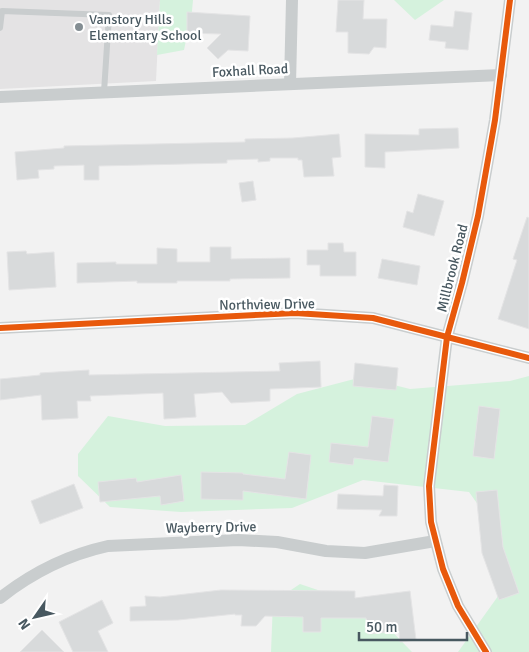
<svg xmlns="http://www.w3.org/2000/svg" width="529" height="652" viewBox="0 0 529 652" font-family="Signika,sans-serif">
<rect width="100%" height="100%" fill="#f2f2f2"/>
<!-- education -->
<path fill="#e4e3e4" d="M0 0H160L156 81 0 89Z"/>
<!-- green -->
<g fill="#d5f2dd">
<path d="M160 0H193L192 11 184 50 157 55Z"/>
<path d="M394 0H444L415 20Z"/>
<path d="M529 376V652H458L501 592 491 523 469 492 363 480 292 508 181 512 110 507 78 476V454L108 416 165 426 245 425 297 394 362 377 410 389 510 381Z"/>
<path d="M300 584 368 607 412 652H271L273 602Z"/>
</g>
<!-- building -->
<g fill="#d8dadb" stroke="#e4e4e5">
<path d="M338 0H364L363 19H387L386 48 374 47 369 54 348 53V32H336Z"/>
<path d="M455 11 472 13 468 50 445 48 446 42 429 40 431 25 453 27Z"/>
<path d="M187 12 250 16 248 51 228 50 218 59 207 48 221 34 187 33Z"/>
<path d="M458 128 459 148 385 152V168L365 167V134L419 135V129Z"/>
<path d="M339 134 341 157 332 158 334 176 304 177 302 160H298V158H270V161L258 162V159L227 160V163L99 166V180H84V165L54 166V169L38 170 39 178 17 180 15 152 64 148V146L245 142V139L293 138Z"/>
<path d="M253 181 256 200 242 202 239 183Z"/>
<path d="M418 194 444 201 434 236 403 227 407 211 413 213Z"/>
<path d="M527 217 529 218V329L498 319 517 260 513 259Z"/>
<path d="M328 243H343L344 252H356V276H320V265H307V250H328Z"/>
<path d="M210 247H231V259L290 258V278L230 279V281H177V283H137V281L77 283V263L116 262V264H157V248L177 249V262H210Z"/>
<path d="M26 251 27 254 54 252 56 287 9 290 7 252Z"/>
<path d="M382 259 420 266 417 285 378 278Z"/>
<path d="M320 361 321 387 270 389V401L231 403 222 392 194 394 196 417 164 419 163 393 90 396 91 401H77L78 418 42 420 41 395 0 400V379L40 375V373L89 370V375L280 371 279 363Z"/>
<path d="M355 363 398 368 396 390 353 386Z"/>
<path d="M479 406 500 409 494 459 473 456Z"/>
<path d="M372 416 394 419 388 462 354 458 353 465 329 462 331 443 368 447Z"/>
<path d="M289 452 311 455 306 499 243 491V500L201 499V472L243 473V474L285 479Z"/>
<path d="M181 475 184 501 161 505 160 496 100 502 98 482 136 478 137 482Z"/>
<path d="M74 484 83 508 40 524 31 501Z"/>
<path d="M384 485 398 486 397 516H379L382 510 337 509 338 494 383 496Z"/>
<path d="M497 490 503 547 519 593 499 600 482 553 476 492Z"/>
<path d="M221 590 355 591V598L410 591 416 640 400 642 399 631 368 634 366 618H321V632H303V617L265 616 256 626H241L242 615H235V614L178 620 130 621V607L146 606 145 596 160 597Z"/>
<path d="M102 600 113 623 98 631 108 652H73L59 622Z"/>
<path d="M42 630 64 652H20Z"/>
</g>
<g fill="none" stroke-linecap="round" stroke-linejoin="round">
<!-- lane -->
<path stroke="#c9cdce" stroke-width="6" d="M0 28 2 11 109 15 104 92"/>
<!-- street -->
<g stroke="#c9cdce" stroke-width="12">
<path d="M290 84 292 0"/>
<path d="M0 97 501 75"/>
<path d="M0 328 295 313 373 318 529 358"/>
<path d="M0 598C33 572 67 555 108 546L238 540 277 542 326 551 365 553 435 541"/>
<path d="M486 652 458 606 443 569 431 522 429 486 447 337 462 283 478 216 495 120 510 0"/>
</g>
<defs>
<g id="cycleway">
<path d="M0 328 295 313 373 318 529 358"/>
<path d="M486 652 458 606 443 569 431 522 429 486 447 337 462 283 478 216 495 120 510 0"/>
</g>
</defs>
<!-- cycleway casing -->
<use href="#cycleway" stroke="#fff" stroke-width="9"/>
<!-- cycleway -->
<use href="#cycleway" stroke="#e8590c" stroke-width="6"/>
</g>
<!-- markers -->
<circle fill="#848e93" stroke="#fff" stroke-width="2" cx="79" cy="27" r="5"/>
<g text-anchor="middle" stroke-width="5" stroke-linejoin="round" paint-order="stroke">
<!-- poi labels -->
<g font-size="14" fill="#485860" stroke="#fff" text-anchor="start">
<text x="89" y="24">Vanstory Hills<tspan x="89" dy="16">Elementary School</tspan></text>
</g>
<!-- street labels -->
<g font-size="14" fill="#485860" stroke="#fff">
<text transform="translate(250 70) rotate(-3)" y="5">Foxhall Road</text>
<text transform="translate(452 268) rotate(-76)" y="5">Millbrook Road</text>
<text transform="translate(267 304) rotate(-1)" y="5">Northview Drive</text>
<text transform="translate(211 527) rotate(-1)" y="5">Wayberry Drive</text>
</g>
</g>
<!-- north arrow -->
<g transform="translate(35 617) rotate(236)" stroke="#ffffff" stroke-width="4" paint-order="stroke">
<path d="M0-4L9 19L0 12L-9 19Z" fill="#485860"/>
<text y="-8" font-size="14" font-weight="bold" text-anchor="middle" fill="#485860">N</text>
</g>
<!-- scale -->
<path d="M359 632v8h108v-8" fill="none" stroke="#485860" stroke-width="2.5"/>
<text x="366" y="632" font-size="15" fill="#485860" stroke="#ffffff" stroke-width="4" paint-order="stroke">50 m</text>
</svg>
